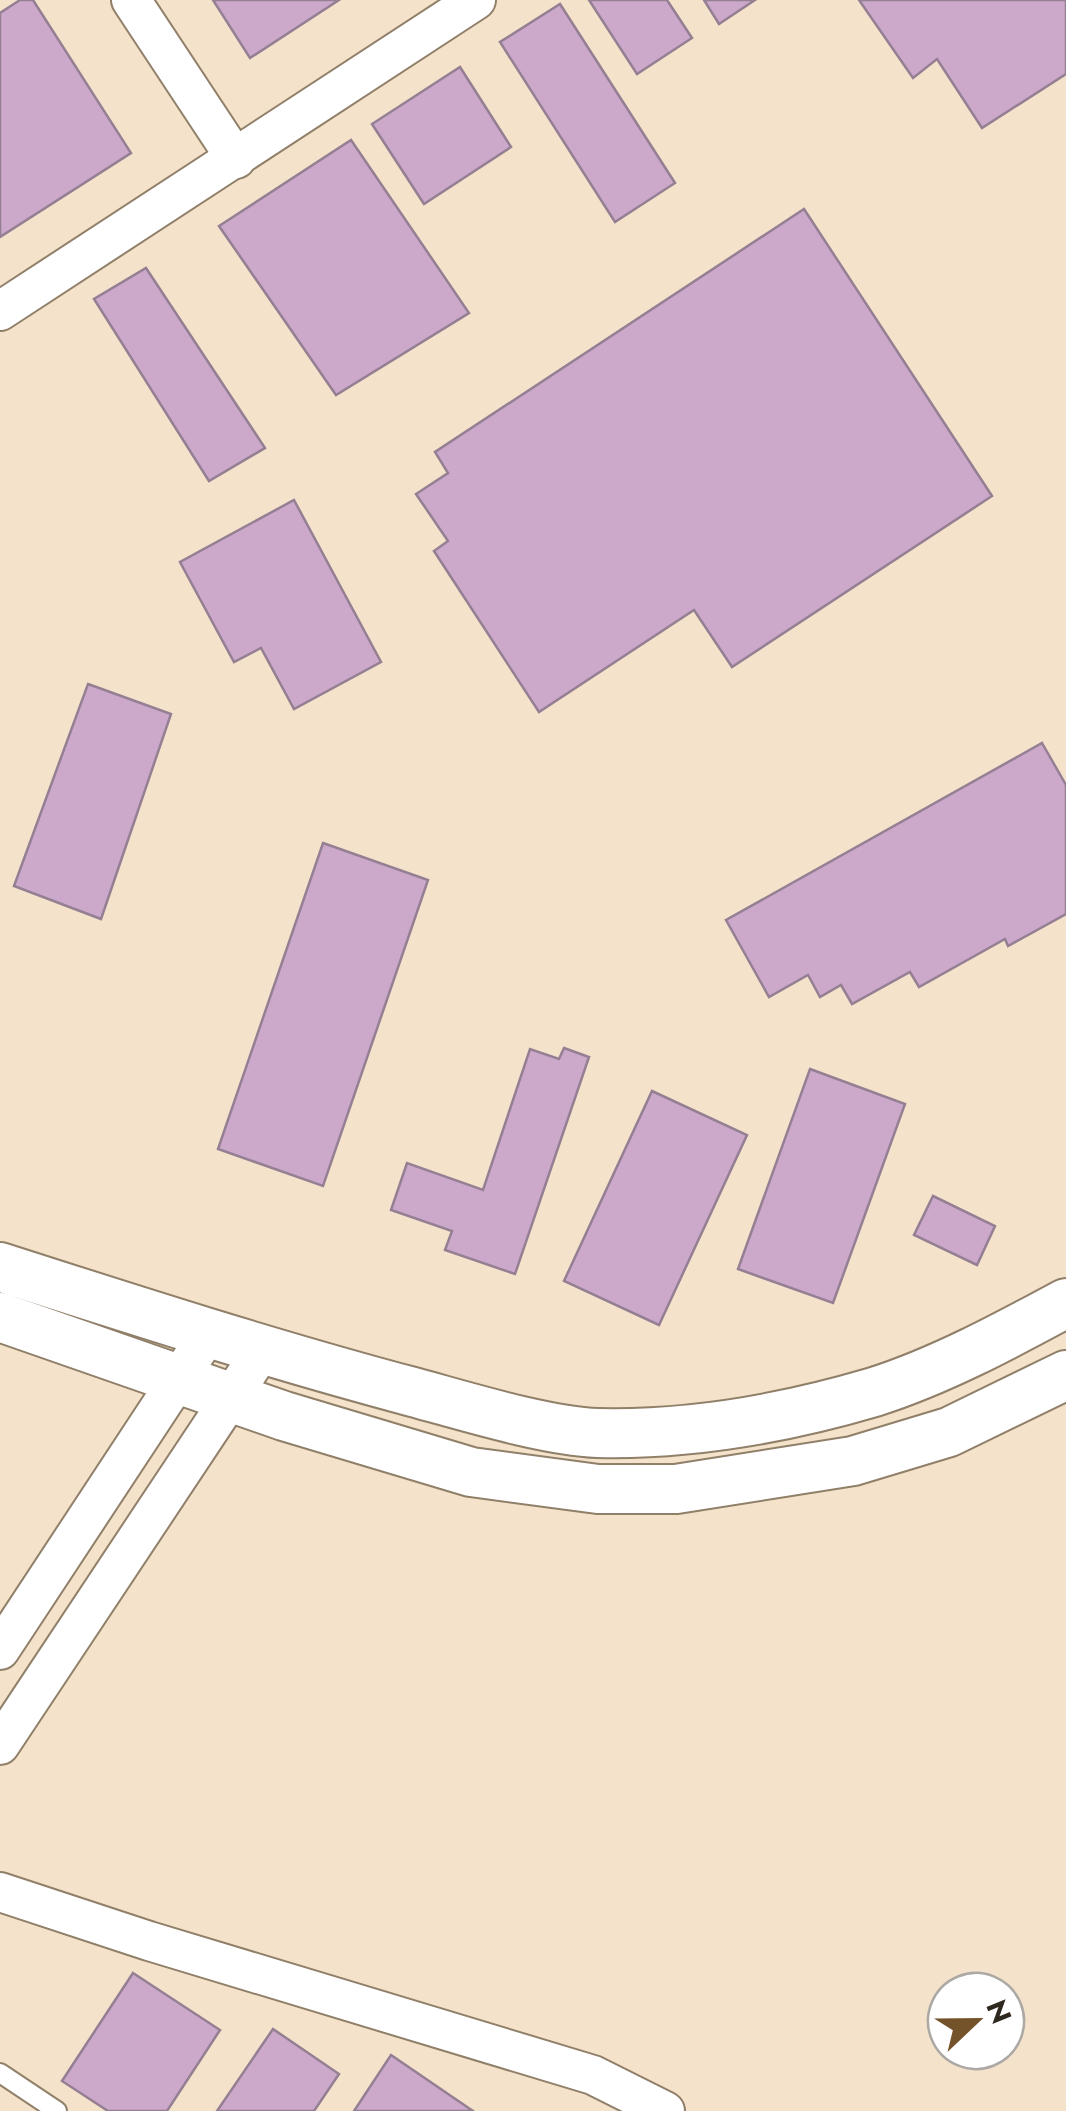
<svg xmlns="http://www.w3.org/2000/svg" width="1066" height="2111" viewBox="0 0 1066 2111" font-family="Jost,sans-serif">
<rect width="100%" height="100%" fill="#f5e2ca"/>
<!-- building -->
<g fill="#cca9ca" stroke="#947f93" stroke-width="2.5">
<path d="M20 0H33L131 153 0 237V13Z"/>
<path d="M213 0H339L250 58Z"/>
<path d="M589 0H667L692 38 637 74Z"/>
<path d="M704 0H755L719 24Z"/>
<path d="M859 0H1066V74L982 128 937 59 913 78Z"/>
<path d="M560 4 675 183 615 222 500 42Z"/>
<path d="M460 67 511 147 424 204 372 124Z"/>
<path d="M351 140 469 313 336 395 219 226Z"/>
<path d="M804 209 992 496 732 667 694 610 539 712 434 551 448 541 416 494 448 473 435 452Z"/>
<path d="M146 268 265 448 209 481 94 299Z"/>
<path d="M294 500 381 662 294 709 261 648 234 662 180 562Z"/>
<path d="M88 684 171 714 101 919 14 886Z"/>
<path d="M1042 743 1066 785V914L1008 946 1005 939 919 987 910 972 852 1004 841 985 820 997 808 975 769 997 726 920Z"/>
<path d="M323 843 428 880 323 1186 218 1149Z"/>
<path d="M564 1048 589 1057 515 1274 445 1250 452 1231 391 1210 407 1163 483 1190 530 1049 559 1059Z"/>
<path d="M810 1069 905 1104 833 1303 738 1269Z"/>
<path d="M652 1091 747 1135 659 1325 564 1281Z"/>
<path d="M933 1196 995 1226 977 1265 914 1235Z"/>
<path d="M133 1973 220 2030 167 2111H108L62 2081Z"/>
<path d="M273 2029 339 2074 314 2111H217Z"/>
<path d="M391 2055 473 2111H354Z"/>
</g>
<g fill="none" stroke-linecap="round" stroke-linejoin="round">
<defs>
<path id="service" d="M0 2073 57 2111"/>
<g id="minor">
<path d="M131 0 236 159"/>
<path d="M0 311 476 0"/>
<path d="M0 1650 208 1334"/>
<path d="M0 1745 261 1352"/>
<path d="M0 1892 149 1941 593 2075 665 2111"/>
</g>
<g id="tertiary">
<path d="M0 1267C137 1311 274 1355 413 1392 465 1406 545 1431 598 1433 689 1435 786 1418 874 1392 940 1371 1005 1336 1066 1303"/>
<path d="M0 1317 284 1416 471 1472 598 1489H676L853 1461 949 1432 1066 1375"/>
</g>
</defs>
<!-- service casing -->
<use href="#service" stroke="#907f69" stroke-width="22"/>
<!-- minor casing -->
<use href="#minor" stroke="#907f69" stroke-width="42"/>
<!-- tertiary casing -->
<use href="#tertiary" stroke="#907f69" stroke-width="52"/>
<!-- service -->
<use href="#service" stroke="#fff" stroke-width="18"/>
<!-- minor -->
<use href="#minor" stroke="#fff" stroke-width="38"/>
<!-- tertiary -->
<use href="#tertiary" stroke="#fff" stroke-width="48"/>
</g>
<!-- north arrow -->
<g transform="translate(976 2021) rotate(68)"><circle r="48" fill="#ffffff" stroke="#aca9a5" stroke-width="2.5"/>
<path d="M0-8L18 38L0 25L-18 38Z" fill="#75532a"/>
<text y="-15" font-size="28" font-weight="bold" text-anchor="middle" fill="#2f281f">N</text>
</g>
</svg>
